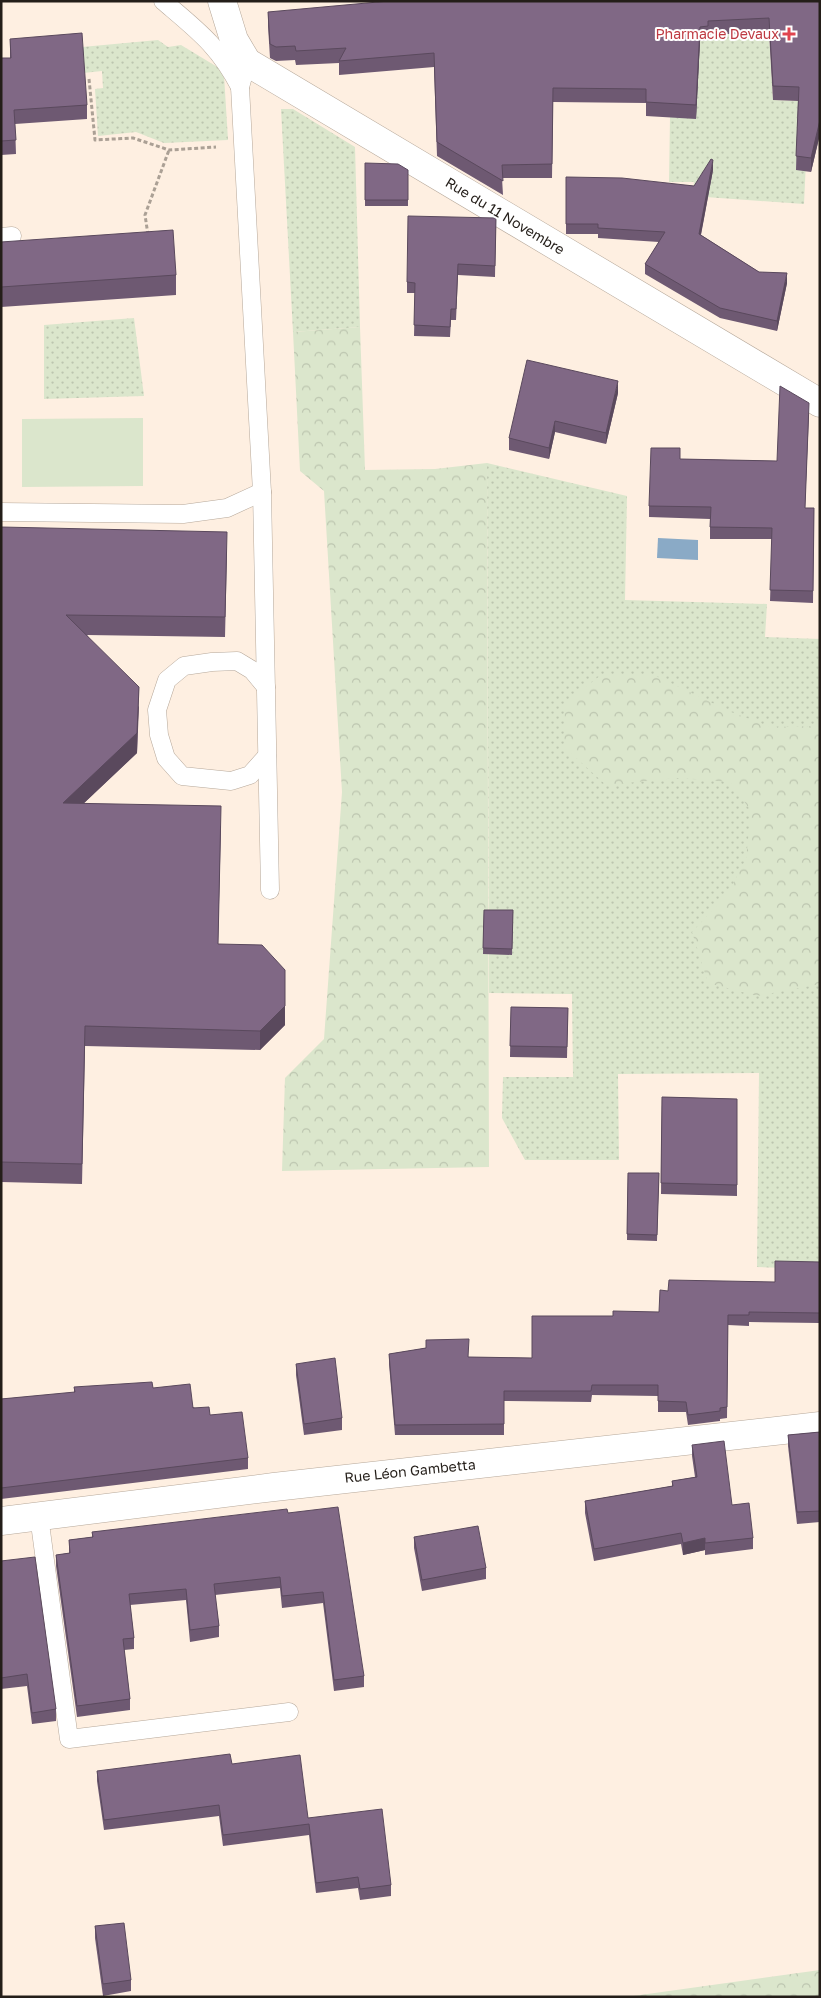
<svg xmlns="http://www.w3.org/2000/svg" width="821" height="1998" viewBox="0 0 821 1998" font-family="'Golos Text',sans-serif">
<defs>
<pattern id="grass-dots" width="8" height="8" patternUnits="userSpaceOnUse" patternTransform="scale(1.25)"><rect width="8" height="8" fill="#dbe6cc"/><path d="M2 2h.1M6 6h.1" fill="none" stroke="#bcc5af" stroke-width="1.8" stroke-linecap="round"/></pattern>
<pattern id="forest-crowns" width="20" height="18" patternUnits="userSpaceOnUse" patternTransform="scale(1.25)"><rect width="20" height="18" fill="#dbe6cc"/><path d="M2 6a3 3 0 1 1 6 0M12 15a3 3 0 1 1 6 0" fill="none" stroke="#bcc5af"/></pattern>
</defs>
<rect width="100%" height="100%" fill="#feefe1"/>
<!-- grass -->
<g fill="url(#grass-dots)">
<path d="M769 32 773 100 799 101 806 161 804 204 692 196 694 182H669L670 117 700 41 708 35Z"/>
<path d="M158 40 168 47 181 45 219 68 224 75 228 140 164 143 136 132 98 136 95 89 103 88 102 71 83 73 82 47Z"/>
<path d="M281 109H293L355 147 360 327 293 332Z"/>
<path d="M134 318 144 396 44 399V325Z"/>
<path d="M487 463 627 496 625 600 767 604 765 637 820 639V1269L757 1267 759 1073 618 1074 619 1160H525L502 1118 503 1077H573L572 994 489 993Z"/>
</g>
<!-- forest -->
<g fill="url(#forest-crowns)">
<path d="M360 327 365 470 435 469 487 463 489 1167 282 1171 285 1078 324 1039 342 792 324 491 300 471 293 332Z"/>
<path d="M601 675H654L731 712 771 727 820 726V984L757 996 708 983 692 932 727 895 746 859 751 811 730 782 678 778 606 785 564 747 565 703Z"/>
<path d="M820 1970V1997H626Z"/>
</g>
<!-- pitch -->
<path fill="#dbe6cc" d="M143 418V486L22 487V419Z"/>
<!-- water -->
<path fill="#8aaac6" d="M658 538 698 540V560L657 558Z"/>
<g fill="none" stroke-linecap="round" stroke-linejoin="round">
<defs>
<g id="service">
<path d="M163 1C197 30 219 46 240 87"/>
<path d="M247 62 240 87 262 492 270 890"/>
<path d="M1 237 12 236"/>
<path d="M1 512 183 514 227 508 262 492"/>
<path d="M266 687 252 670 237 661 212 662 184 666 167 680 157 710 159 735 166 758 182 776 231 781 250 775 267 756"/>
<path d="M39 1516 69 1739 289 1712"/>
</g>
<g id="minor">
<path d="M222 1 234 40 247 62 820 403"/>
<path d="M1 1521 274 1487 820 1426"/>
</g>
</defs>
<!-- service casing -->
<use href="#service" stroke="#b6a89a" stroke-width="19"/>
<!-- minor casing -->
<use href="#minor" stroke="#b6a89a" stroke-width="29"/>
<!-- path -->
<g stroke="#aba095" stroke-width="3" stroke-dasharray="4 2.5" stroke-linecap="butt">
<path d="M89 79 95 140 133 138 169 150 216 147"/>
<path d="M148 235 145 215 169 150"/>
</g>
<!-- service -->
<use href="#service" stroke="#fff" stroke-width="18"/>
<!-- minor -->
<use href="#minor" stroke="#fff" stroke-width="28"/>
</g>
<!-- wall -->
<g fill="#6e5972">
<path d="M820 1V134L811 172 796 170 798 101 773 100 769 32 708 35V40L700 41 696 119 646 116V103L553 102 552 178H502L503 195 437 156 434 67 339 75V63L296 65 295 60 276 61 270 58 268 26V12Z"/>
<path d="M10 39 87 105V119L15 124 16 154 1 155V58H10Z"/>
<path d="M365 163 408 170V206H365Z"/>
<path d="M713 170 701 235 759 272 787 283 777 331 720 318 645 274V264L659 242 598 238V234H566V177L694 186Z"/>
<path d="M496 218 495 277 458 275 456 320H451L450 337 414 336 415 293H407V282Z"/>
<path d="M1 242 176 275V295L1 307Z"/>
<path d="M618 393 606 444 555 432 549 459 509 450V438Z"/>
<path d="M809 414 805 508H814L813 603 770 601 772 539H710V519L649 517V506L680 459 777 461Z"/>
<path d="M1 527 227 552 225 637 87 635 139 707 137 753 84 803 221 826 218 944 285 1025 260 1050 85 1046 82 1184 1 1182Z"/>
<path d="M484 910H513L512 955 483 954Z"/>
<path d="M511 1007 568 1008 567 1058 510 1057Z"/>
<path d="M662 1097 737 1099V1196L661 1194Z"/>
<path d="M628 1173H659L657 1241 627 1240Z"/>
<path d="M820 1262V1323L749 1322V1326L728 1325 727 1418 720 1419V1421L688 1425 686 1412H658V1396L592 1395 591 1402 504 1401V1435H395L389 1364V1354L426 1348 469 1357 532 1358 613 1316 659 1312 668 1291 775 1282Z"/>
<path d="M296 1364 342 1418V1430L304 1435 296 1375Z"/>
<path d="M74 1387 153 1388 210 1415 248 1458V1469L1 1499V1399L74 1393Z"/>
<path d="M820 1432V1522L797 1524 788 1446V1435Z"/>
<path d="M692 1445 753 1538V1549L705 1555V1550L683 1555 681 1544 594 1561 585 1513V1501L672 1486V1481L695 1477 692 1456Z"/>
<path d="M288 1513 364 1676V1687L334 1691 323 1603 282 1608 280 1588 215 1595 219 1626V1637L190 1642 186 1600 130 1605 134 1638V1649L124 1650 130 1699V1710L77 1717 56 1566V1555L69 1553V1540L92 1537V1532Z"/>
<path d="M414 1537 486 1568V1579L422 1591 414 1548Z"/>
<path d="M1 1559V1561L56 1709V1721L32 1724 27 1686 1 1689Z"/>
<path d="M232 1764 308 1818 391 1885V1896L360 1900 358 1888 316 1893 309 1835 223 1846 219 1816 104 1830 97 1781V1771Z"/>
<path d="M95 1926 131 1980V1991L103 1996 95 1938Z"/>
</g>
<!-- shaded-wall -->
<g fill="#5a495d">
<path d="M700 27V41L696 119V105Z"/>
<path d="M820 120V134L811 172V158Z"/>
<path d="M713 160V170L699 244V234Z"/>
<path d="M787 273V283L777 331V321Z"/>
<path d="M618 381V393L606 444V433Z"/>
<path d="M555 421V432L549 459V448Z"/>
<path d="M139 687 137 753 63 823V803Z"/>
<path d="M285 970V1025L260 1050V1031Z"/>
<path d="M705 1538V1550L683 1555V1543Z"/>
</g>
<!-- building -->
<g fill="#806885" stroke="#5a495d">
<path d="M389 1H820V120L811 158 796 156 799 87 773 86 769 18 708 21V26L700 27 696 105 646 102V89L553 88 552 164 502 165 503 181 437 142 434 53 339 61 346 48 296 51 295 46 276 47 270 44 268 12Z"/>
<path d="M82 33 87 105 14 110 16 140 1 141V58H11L10 39Z"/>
<path d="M711 159 713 160 699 234 759 272 787 273 777 321 720 308 645 264 665 232 598 228V224H566V177L622 178 694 186Z"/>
<path d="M365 163 398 164 408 170V200H365Z"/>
<path d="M408 216 496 218 495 266 458 264 456 309H451L450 327 414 325 415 283 407 282Z"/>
<path d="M173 230 176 275 1 287V242Z"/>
<path d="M527 360 618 381 606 433 555 421 549 448 509 438Z"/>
<path d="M780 386 809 403 805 508H814L813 591 770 590 772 528 710 527 711 507 649 506 651 448H680V459L777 461Z"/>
<path d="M1 527 227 532 225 617 66 615 139 687 137 733 63 803 221 806 218 944 262 945 285 970V1006L260 1031 85 1026 82 1164 1 1162Z"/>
<path d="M484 910H513L512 949 483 948Z"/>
<path d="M511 1007 568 1008 567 1047 510 1046Z"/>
<path d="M662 1097 737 1099V1185L661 1183Z"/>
<path d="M628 1173H659L657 1235 627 1234Z"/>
<path d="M775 1261 820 1262V1313L749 1312V1315H728L727 1407 720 1408V1411L688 1415 686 1402 658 1401V1385H592L591 1391H504V1424L395 1425 389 1354 426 1348V1340L469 1339 468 1357 532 1358V1316H613V1311L659 1312 660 1290 668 1291 669 1280 775 1282Z"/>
<path d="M335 1358 342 1418 304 1424 296 1364Z"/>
<path d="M152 1382 153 1388 190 1384 193 1408 209 1407 210 1415 242 1412 248 1458 1 1488V1399L75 1392 74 1387Z"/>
<path d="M820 1432V1511L797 1512 788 1435Z"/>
<path d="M724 1441 732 1505 749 1503 753 1538 705 1543V1538L683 1543 681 1533 594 1549 585 1501 673 1486 672 1481 697 1477 692 1445Z"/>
<path d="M338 1507 364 1676 334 1680 323 1592 282 1596 280 1577 214 1584 219 1626 190 1630 186 1589 129 1594 134 1638 123 1639 130 1699 77 1706 56 1555 70 1553 69 1540 93 1537 92 1532 287 1509 288 1513Z"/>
<path d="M478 1526 486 1568 422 1580 414 1537Z"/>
<path d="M35 1557 56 1709 32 1713 27 1674 1 1678V1559V1561Z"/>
<path d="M230 1754 232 1764 300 1755 308 1818 382 1809 391 1885 360 1889 358 1877 316 1883 309 1824 223 1835 219 1805 104 1820 97 1771Z"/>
<path d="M124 1923 131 1980 103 1984 95 1926Z"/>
</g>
<!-- markers -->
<path fill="#e0444e" stroke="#fff" stroke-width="2" d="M786.5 26.5h5v5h5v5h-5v5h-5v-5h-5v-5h5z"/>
<g text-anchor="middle" stroke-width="4" stroke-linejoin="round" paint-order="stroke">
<!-- health labels -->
<g font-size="14" fill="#be3a42" stroke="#fff" text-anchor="end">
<text x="779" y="39">Pharmacie Devaux</text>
</g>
<!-- street labels -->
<g font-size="14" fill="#241e19" stroke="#fff">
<text transform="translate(505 216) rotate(31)" y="5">Rue du 11 Novembre</text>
<text transform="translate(410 1471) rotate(-6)" y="5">Rue Léon Gambetta</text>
</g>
</g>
<!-- border -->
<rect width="821" height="1998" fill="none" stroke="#241e19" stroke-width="5"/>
</svg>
